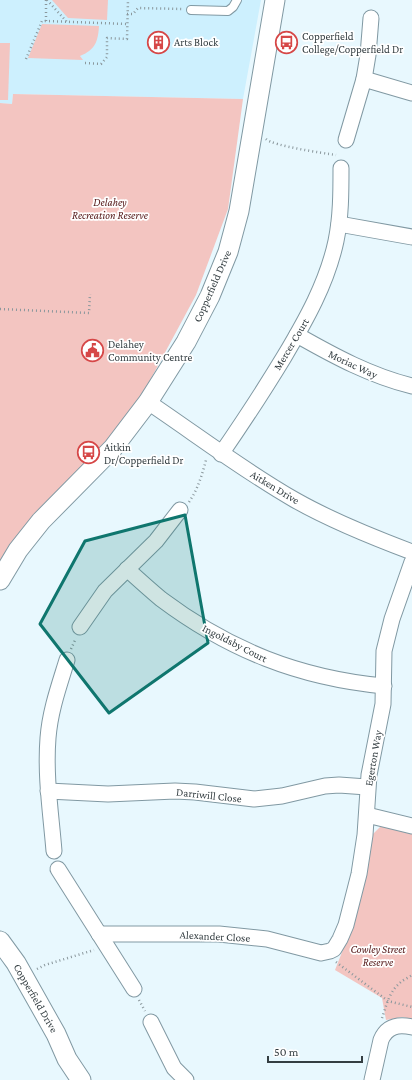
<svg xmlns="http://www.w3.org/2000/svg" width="412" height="1080" viewBox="0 0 412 1080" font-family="'Crimson Pro',serif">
<rect width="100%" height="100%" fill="#e8f8fe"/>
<!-- built -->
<path fill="#cdf0fe" d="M0 0H261L243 99 13 94 12 104 0 103Z"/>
<!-- green -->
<g fill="#f3c5c1">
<path d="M52 0H108L107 20 68 18Z"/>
<path d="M42 24 99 26C98 42 95 50 80 56L83 60 28 58Z"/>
<path d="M0 43H10L8 100H0Z"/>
<path d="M13 94 243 99 228 209 196 295 141 397 106 442 51 497 21 531 0 568V103L12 104Z"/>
<path d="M390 825 412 830V1019L402 1017 386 1020 382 998 335 970 346 942 372 835 380 827Z"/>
</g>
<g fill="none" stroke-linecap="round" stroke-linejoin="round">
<defs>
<path id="service" d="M191 10 228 11 233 7 237 0"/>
<g id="minor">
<path d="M364 79 412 93"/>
<path d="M346 140 364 79 368 55 371 18"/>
<path d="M339 224 412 237"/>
<path d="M297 335C334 356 371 376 412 386"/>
<path d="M148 402C197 435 244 471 295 500 332 521 372 537 412 552"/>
<path d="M221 454C243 422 264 390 284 357 306 320 327 283 336 241 341 217 341 192 341 168"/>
<path d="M127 569C138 579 149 589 161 599 229 650 299 678 384 686"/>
<path d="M80 627 105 591 156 541 180 510"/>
<path d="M48 791 108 794 175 791 195 792 254 799 282 796 325 786 339 785 367 787"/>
<path d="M367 815 412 826"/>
<path d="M54 851C51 814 45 776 48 738 50 711 59 686 67 660"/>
<path d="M58 869 134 989"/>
<path d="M99 934H219L267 939 321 953 330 951 334 949 340 939 346 925 359 874 365 835 369 775 383 704 384 651 392 619 412 562"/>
<path d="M151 1022 174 1068 186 1080"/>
<path d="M372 1080 381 1040C387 1026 398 1024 412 1027"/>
</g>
<g id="tertiary">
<path d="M0 580 18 550 41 521 113 448 148 402 186 342 210 296 228 252 239 211 275 0"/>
<path d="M0 941 16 963 56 1034 67 1059 81 1080"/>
</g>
</defs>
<!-- service casing -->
<use href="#service" stroke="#8199a3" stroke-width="10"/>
<!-- minor casing -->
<use href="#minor" stroke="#8199a3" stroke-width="17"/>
<!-- tertiary casing -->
<use href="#tertiary" stroke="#8199a3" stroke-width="21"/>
<!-- path -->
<g stroke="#8a979c" stroke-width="2.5" stroke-dasharray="1 3" stroke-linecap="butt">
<path d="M46 0V21L127 24"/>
<path d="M47 0 67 22"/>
<path d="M127 14H133L138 8 182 9"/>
<path d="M26 59 42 21H46"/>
<path d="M85 63 101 64 107 57V38L127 39 128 0"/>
<path d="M266 139C273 146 323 153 336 155"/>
<path d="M0 309 89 313 90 294"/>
<path d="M189 502C198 489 202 475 206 460"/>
<path d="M71 649 76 638"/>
<path d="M336 962 388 1001 412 1007"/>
<path d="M37 969 45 965 94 950"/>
<path d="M139 1000 145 1011"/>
<path d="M382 1018C386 1007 389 992 399 984 402 980 408 978 412 975"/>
</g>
<!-- service -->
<use href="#service" stroke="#fff" stroke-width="8"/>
<!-- minor -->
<use href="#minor" stroke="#fff" stroke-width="15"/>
<!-- tertiary -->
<use href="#tertiary" stroke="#fff" stroke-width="19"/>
</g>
<!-- marked area -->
<path fill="#0f766e" fill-opacity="0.2" stroke="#0f766e" stroke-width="3" stroke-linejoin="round" d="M185 515 208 643 109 713 40 624 85 541Z"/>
<!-- icons -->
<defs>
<symbol id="building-ring" viewBox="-11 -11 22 22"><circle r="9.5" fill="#fff" stroke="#d64747" stroke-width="1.5"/><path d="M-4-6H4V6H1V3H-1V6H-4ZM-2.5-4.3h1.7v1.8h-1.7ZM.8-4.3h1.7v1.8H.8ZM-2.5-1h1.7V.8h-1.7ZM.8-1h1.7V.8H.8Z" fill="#d64747"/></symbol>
<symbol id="bus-ring" viewBox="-11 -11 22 22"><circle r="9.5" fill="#fff" stroke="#d64747" stroke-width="1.5"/><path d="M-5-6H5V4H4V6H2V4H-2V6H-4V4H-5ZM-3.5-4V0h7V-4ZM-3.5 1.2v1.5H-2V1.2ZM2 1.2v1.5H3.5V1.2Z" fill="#d64747"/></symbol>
<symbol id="civic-ring" viewBox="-11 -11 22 22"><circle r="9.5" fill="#fff" stroke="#d64747" stroke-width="1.5"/><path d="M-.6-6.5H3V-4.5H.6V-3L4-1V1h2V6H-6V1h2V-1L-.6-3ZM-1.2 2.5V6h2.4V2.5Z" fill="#d64747"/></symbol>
</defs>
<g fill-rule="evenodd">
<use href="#building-ring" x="146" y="30" width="25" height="25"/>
<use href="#bus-ring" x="274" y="30" width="25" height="25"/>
<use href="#civic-ring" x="80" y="338" width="25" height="25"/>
<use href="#bus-ring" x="76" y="440" width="25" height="25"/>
</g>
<g text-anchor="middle" stroke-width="3.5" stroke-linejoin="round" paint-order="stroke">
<!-- poi labels -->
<g font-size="11" fill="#343e42" stroke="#fff" text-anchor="start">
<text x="302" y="40">Copperfield<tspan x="302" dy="13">College/Copperfield Dr</tspan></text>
<text x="174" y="46">Arts Block</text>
<text x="108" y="348">Delahey<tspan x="108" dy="13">Community Centre</tspan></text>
<text x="104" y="451">Aitkin<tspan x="104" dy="13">Dr/Copperfield Dr</tspan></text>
</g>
<!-- park labels -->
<g font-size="11" font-style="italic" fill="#531616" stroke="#fff">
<text x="110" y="206">Delahey<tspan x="110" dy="13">Recreation Reserve</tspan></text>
<text x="378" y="953">Cowley Street<tspan x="378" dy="13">Reserve</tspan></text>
</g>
<!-- street labels -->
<g font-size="11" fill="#343e42" stroke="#fff">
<text transform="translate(212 286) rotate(-66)" y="4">Copperfield Drive</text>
<text transform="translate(291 344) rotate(-59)" y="4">Mercer Court</text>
<text transform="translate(353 364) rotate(25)" y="4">Moriac Way</text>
<text transform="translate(275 487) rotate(31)" y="4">Aitken Drive</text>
<text transform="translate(235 643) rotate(27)" y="4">Ingoldsby Court</text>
<text transform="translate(373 758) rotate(-80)" y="4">Egerton Way</text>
<text transform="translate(209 795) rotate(6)" y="4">Darriwill Close</text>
<text transform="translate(215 936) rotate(3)" y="4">Alexander Close</text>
<text transform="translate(36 998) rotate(60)" y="4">Copperfield Drive</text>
</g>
</g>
<!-- scale -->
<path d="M268 1056v6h94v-6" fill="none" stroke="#343e42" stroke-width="2"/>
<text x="274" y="1056" font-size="12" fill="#343e42" stroke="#ffffff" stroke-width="3" paint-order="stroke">50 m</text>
</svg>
